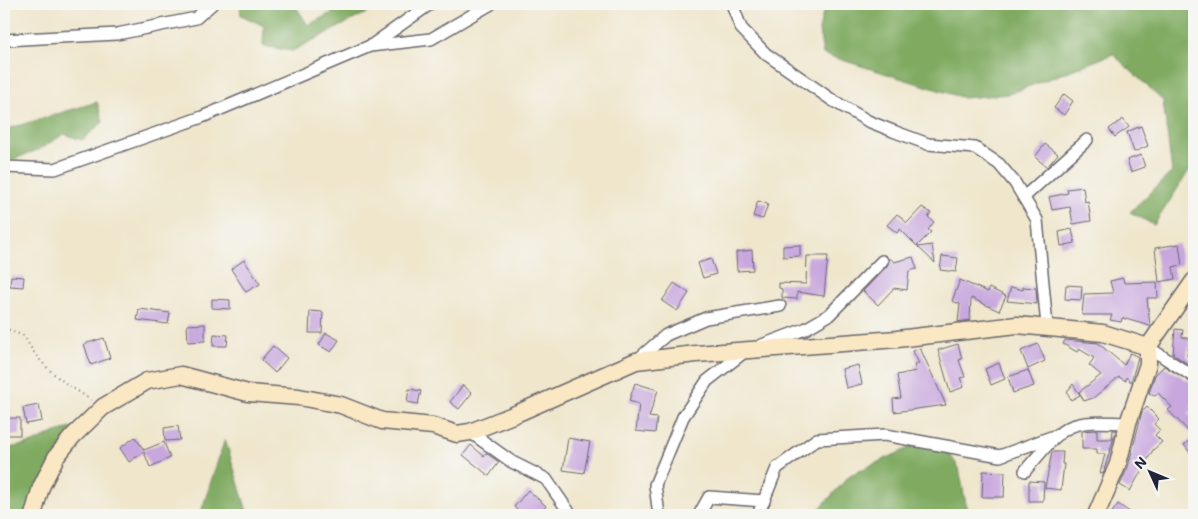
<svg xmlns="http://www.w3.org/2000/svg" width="1198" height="519" viewBox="0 0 1198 519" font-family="Mali,sans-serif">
<rect width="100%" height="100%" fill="#f6f6f2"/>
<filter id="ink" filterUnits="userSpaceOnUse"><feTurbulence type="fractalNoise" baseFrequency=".02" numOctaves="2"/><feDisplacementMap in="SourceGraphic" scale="10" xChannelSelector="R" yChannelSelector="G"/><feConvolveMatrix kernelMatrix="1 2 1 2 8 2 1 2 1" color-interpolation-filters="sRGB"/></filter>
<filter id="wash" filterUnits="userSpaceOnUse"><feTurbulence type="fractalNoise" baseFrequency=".0096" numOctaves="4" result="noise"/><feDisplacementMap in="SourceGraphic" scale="20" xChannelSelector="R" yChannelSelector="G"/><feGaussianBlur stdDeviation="1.12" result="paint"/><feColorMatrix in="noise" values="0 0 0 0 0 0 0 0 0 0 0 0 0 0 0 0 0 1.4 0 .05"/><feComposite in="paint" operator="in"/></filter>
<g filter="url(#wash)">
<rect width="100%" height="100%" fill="#efe6cc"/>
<!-- forest -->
<g fill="#7faa61" stroke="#50664e">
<path d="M240 4H294L308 25 349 4H384L292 51 263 46 264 26 241 15Z"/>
<path d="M825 4H1194V163L1154 225 1130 212 1172 172 1163 101 1113 54 1009 94 964 98 823 54 819 30Z"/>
<path d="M97 102 103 122 82 140 64 134 40 149 4 163V130Z"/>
<path d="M85 424 72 437 33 515H4V449L33 443 56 432Z"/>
<path d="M225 439 248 515H200Z"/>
<path d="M920 443 945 447 959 468 968 515H814L850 475Z"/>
</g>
<g id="blocks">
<!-- building -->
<g fill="#c8a7de">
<path d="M1064 94 1073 101 1064 115 1054 108Z"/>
<path d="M1123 119 1129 127 1115 137 1109 129Z"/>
<path d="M1141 126 1148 146 1134 152 1127 132Z"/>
<path d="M1045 144 1058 154 1047 167 1035 157Z"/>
<path d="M1141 155 1145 167 1131 172 1127 160Z"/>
<path d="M1083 187 1085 202 1088 201 1091 221 1073 224 1070 207 1052 210 1049 197 1068 193 1067 189Z"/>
<path d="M758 201 768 204 763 219 753 216Z"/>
<path d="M922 207 931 213 928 217 934 222 928 230 931 232 917 246 900 229 897 233 887 225 897 214 907 223Z"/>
<path d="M1072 229 1075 243 1061 246 1059 232Z"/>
<path d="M1179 244 1182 265 1173 267 1175 279 1159 282 1155 248Z"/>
<path d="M800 245V256L783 257V246Z"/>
<path d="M932 245 935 263 918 247Z"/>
<path d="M752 250 753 270 737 271 736 252Z"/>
<path d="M807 256H828L824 296 797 292V299L782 298V289L779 288V283L806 284Z"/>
<path d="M942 256 958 258 956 272 940 270Z"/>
<path d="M913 257 917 269 909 271 907 290 894 288 878 305 863 291 887 266 890 258 894 262Z"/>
<path d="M711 259 716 274 703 278 698 263Z"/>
<path d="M244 260 260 284 246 292 231 269Z"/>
<path d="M11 276 24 277 23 287 10 286Z"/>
<path d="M1123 278 1124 283 1157 282 1158 298H1147L1150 326 1122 318 1121 322 1110 320 1112 315H1082L1084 294 1113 293 1110 281Z"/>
<path d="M960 280 988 292 989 288 1006 296 999 311 971 298 970 320 958 322 960 304 952 301Z"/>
<path d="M674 283 689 293 677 311 662 301Z"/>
<path d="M1066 285 1082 286 1081 300 1065 299Z"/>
<path d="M1011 287 1023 290V287L1036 288 1037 304 1007 301Z"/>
<path d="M212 299 230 300V309L212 308Z"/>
<path d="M139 309 170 313 168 324 137 320Z"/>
<path d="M310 311 323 312 322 333H309Z"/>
<path d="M205 324V341L188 342 187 325Z"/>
<path d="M1175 329 1183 330 1182 337 1190 339 1187 356 1194 365 1192 367 1173 354Z"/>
<path d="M326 333 339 340 331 352 319 345Z"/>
<path d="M214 334 228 335 227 346H213Z"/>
<path d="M104 338 110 358 91 365 84 344Z"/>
<path d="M1065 340 1098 343 1124 365 1130 353 1138 357 1131 382 1126 377V381L1119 377 1093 398 1084 401 1079 392 1101 375 1089 365 1094 358 1079 349 1077 352 1063 344Z"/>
<path d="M958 344 962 359 959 360 965 377 960 378 964 387 950 392 938 350Z"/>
<path d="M1038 344 1045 361 1028 369 1021 351Z"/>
<path d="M273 346 287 358 275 373 261 360Z"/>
<path d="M920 348 946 405 894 412 893 399 901 398 897 375 916 371 914 365 919 364 913 351Z"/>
<path d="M999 363 1005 379 991 385 985 369Z"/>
<path d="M858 365 862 384 846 388 842 369Z"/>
<path d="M1164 366 1194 384V403L1191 407 1193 409 1188 413 1194 420V437L1168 410 1172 407 1158 393 1155 396 1149 393 1155 375Z"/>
<path d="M1028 370 1034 386 1013 393 1008 377Z"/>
<path d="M635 383 658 390 649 417 657 418 655 433 636 431 639 404 629 401Z"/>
<path d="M1073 384 1080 395 1071 400 1067 392Z"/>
<path d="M463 385 472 393 459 409 450 402Z"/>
<path d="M409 389 421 391 418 404 407 402Z"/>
<path d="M39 405 42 421 26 424 23 408Z"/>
<path d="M1147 407 1159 419 1154 424 1160 430 1155 435 1162 442 1153 450 1130 491 1120 485 1128 467 1142 412Z"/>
<rect x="4" y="418" width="16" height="17"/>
<path d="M178 426 180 440 165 441 164 428Z"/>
<path d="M1097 430V439H1112L1113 430H1116L1103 474 1100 473 1105 454H1097V449H1082V431Z"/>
<path d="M135 437 144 450 164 442 170 458 150 467 144 452 129 462 120 448Z"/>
<path d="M1194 437V458L1184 445Z"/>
<path d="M568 438 590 442 584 473 563 470Z"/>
<path d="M471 445 484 456 486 453 499 462 489 476 463 455Z"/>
<path d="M1052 452H1063L1062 464H1064L1061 490 1045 488Z"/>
<path d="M983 471 1005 472 1004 497H982Z"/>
<path d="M1029 481 1044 482 1043 501H1029Z"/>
<path d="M528 490 546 506 538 515H523L514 507Z"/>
<path d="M1118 504 1134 515H1110Z"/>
</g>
</g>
</g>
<g filter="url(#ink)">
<use href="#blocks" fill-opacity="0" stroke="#6a676e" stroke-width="1"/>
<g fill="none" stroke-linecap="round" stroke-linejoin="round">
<defs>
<g id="street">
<path d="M732 4 741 28 766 54 832 100 868 121 893 131 928 144 975 148 999 164 1015 183 1037 220 1047 326"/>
<path d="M4 40 117 34 196 18 212 4"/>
<path d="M372 45 430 4"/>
<path d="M4 167 55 169 202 117 370 46 431 39 491 4"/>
<path d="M1024 197 1087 140"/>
<path d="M762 345 805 329 829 315 882 261"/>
<path d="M1148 347 1194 377"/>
<path d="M636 361 666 335 706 318 780 306"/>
<path d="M470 432 512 462 546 479 571 515"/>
<path d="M1025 471C1066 423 1064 420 1128 423"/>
<path d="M659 515 655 485 683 417 707 381 747 350"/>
<path d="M699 515 709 497 764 501"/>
<path d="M758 515 777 468 817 439 885 435 1000 456 1054 436"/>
</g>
<g id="secondary">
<path d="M33 515 41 487 56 457 72 437 103 407 147 381 181 375 248 393 299 397 341 405 382 421 433 426 457 434 470 432 518 413 636 361 696 354 897 339 1017 325 1103 333 1148 347"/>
<path d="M1096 515 1118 464 1128 423 1148 364V347L1194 281"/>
</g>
</defs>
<!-- street casing -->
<use href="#street" stroke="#6a676e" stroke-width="14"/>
<!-- secondary casing -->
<use href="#secondary" stroke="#6a676e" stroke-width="19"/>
<!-- path -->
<path stroke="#6a676e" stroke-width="2" stroke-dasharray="1 4" stroke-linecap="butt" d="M4 328 24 336C41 368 62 382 92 400"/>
<!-- street -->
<use href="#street" stroke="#fff" stroke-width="11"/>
<!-- secondary -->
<use href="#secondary" stroke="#fae7c3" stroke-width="16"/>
</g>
</g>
<!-- margin -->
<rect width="1198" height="519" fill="none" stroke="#f6f6f2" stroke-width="20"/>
<!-- north arrow -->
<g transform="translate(1150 472) rotate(314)" stroke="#f6f6f2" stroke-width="4" paint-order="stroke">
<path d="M0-4L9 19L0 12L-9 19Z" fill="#22223b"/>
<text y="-8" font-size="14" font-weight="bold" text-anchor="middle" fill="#22223b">N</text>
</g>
</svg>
